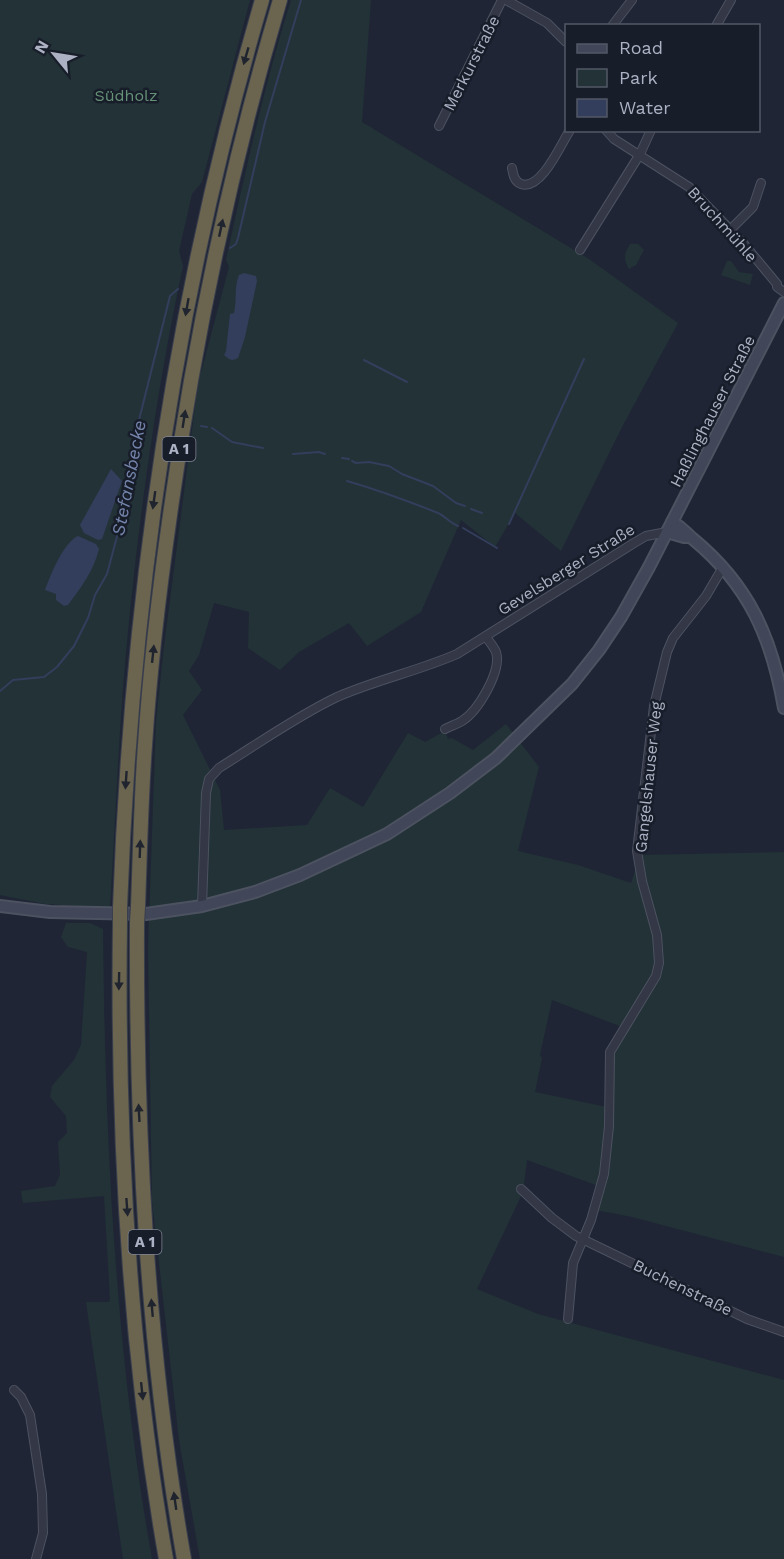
<svg xmlns="http://www.w3.org/2000/svg" width="784" height="1559" viewBox="0 0 784 1559" font-family="'Work Sans',sans-serif">
<rect width="100%" height="100%" fill="#1f2535"/>
<!-- green -->
<g fill="#223237" fill-rule="evenodd">
<path d="M0 0H250L202 182 192 194 179 251 183 266C158 383 141 502 129 621 119 716 116 812 110 907L108 908 45 904 0 895Z"/>
<path d="M291 0H371L362 122 589 259 678 323 621 429 561 551 515 513 495 547 461 520 421 612 367 646 349 623 299 652 280 670 248 648 249 612 214 603 199 655 189 671 202 690 183 715 220 790 224 830 307 825 330 788 363 807 408 733 425 742 445 731 448 739 452 738 473 750 506 724 539 767 518 851 578 865 631 883 640 855 784 852V1257L632 1217 596 1210 604 1188 527 1160 523 1192 477 1289 538 1314 784 1380V1559H200L179 1440 152 1201 148 946 156 722 164 646 198 384 229 267 226 260C245 173 264 86 291 0ZM552 1000 622 1027 612 1053 607 1107 535 1092 542 1058 540 1055Z"/>
<path d="M630 244H638L644 250 636 265 629 269C623 259 624 254 630 244Z"/>
<path d="M727 261H731L739 272 753 274 750 285 721 275Z"/>
<path d="M66 923H90L103 929C105 1139 115 1351 152 1559H123L86 1302H109L110 1299 104 1196 23 1203 21 1191 55 1186 60 1175 58 1142 67 1133 66 1116 50 1097 52 1086 74 1060 81 1045 87 952 68 947 61 937Z"/>
</g>
<!-- water -->
<g fill="#333e5c">
<path d="M244 273 256 276 257 281 245 337 238 358C231 362 229 359 224 355L226 351 230 314 234 313C237 300 234 287 239 275Z"/>
<path d="M111 469 122 481 102 539 98 540 84 533 80 525Z"/>
<path d="M78 536 96 544 99 549C93 572 82 586 68 605L64 606 56 600V594L45 590C51 574 63 543 78 536Z"/>
</g>
<g fill="none" stroke-linecap="round" stroke-linejoin="round">
<!-- stream -->
<g stroke="#333e5c" stroke-width="2">
<path d="M230 248 236 244 238 238 265 122 301 0"/>
<path d="M364 360 407 382"/>
<path d="M201 426 207 427"/>
<path d="M212 428 232 442 263 448"/>
<path d="M293 454 319 452 325 454"/>
<path d="M342 458 349 459"/>
<path d="M352 461 356 463 369 462 389 466 402 474 433 486 456 503 465 506"/>
<path d="M347 481C378 490 408 501 438 513 445 516 450 523 458 526"/>
<path d="M471 509 482 513"/>
<path d="M509 524 584 359"/>
<path d="M463 528 497 548"/>
<path d="M0 691 13 680 44 677 57 667 74 646 88 618 95 595 107 574 130 488 136 432 170 296 178 289"/>
</g>
<defs>
<g id="street">
<path d="M506 0 547 23 566 42"/>
<path d="M612 26 632 0"/>
<path d="M716 26 731 0"/>
<path d="M439 126 502 0"/>
<path d="M606 130 614 139 689 187 743 243 777 284V287L784 292"/>
<path d="M512 168C513 174 514 181 521 184 541 191 561 144 570 130"/>
<path d="M730 230 753 207 761 183"/>
<path d="M580 250 640 154 651 130"/>
<path d="M445 729C451 726 457 724 462 721 478 711 502 671 496 652 494 647 489 641 486 637"/>
<path d="M202 906 206 793 209 779 219 768C256 745 297 716 337 697 376 680 418 671 457 654L634 543 646 536 667 532"/>
<path d="M521 1189 552 1218 576 1236 747 1319 784 1332"/>
<path d="M568 1319 573 1263 591 1220 604 1174 609 1126 610 1052 656 976 659 963 657 935 642 881 637 851 654 706 667 652 673 638 706 596 723 567"/>
<path d="M14 1390 21 1397 30 1415 42 1494 43 1533 36 1559"/>
</g>
<g id="secondary">
<path d="M672 522C683 528 685 532 693 539 749 585 772 638 784 708"/>
<path d="M667 532 684 537H690"/>
<path d="M0 906 50 912 146 914 202 906 255 892 300 875 387 834 450 793 496 758 572 684 599 650 621 617 649 567 784 303"/>
</g>
<g id="highway">
<path d="M138 907C140 853 141 799 145 745 150 668 159 592 170 515 194 341 230 169 280 0"/>
<path d="M120 908C131 600 175 296 262 0"/>
<path d="M137 922C136 1135 147 1348 184 1559"/>
<path d="M120 923C117 1135 129 1350 166 1559"/>
</g>
</defs>
<!-- street casing -->
<use href="#street" stroke="#4d5261" stroke-width="10"/>
<!-- secondary casing -->
<use href="#secondary" stroke="#4d5261" stroke-width="14"/>
<!-- highway casing -->
<use href="#highway" stroke="#3a3f4d" stroke-width="16"/>
<!-- street -->
<use href="#street" stroke="#333746" stroke-width="8"/>
<!-- secondary -->
<use href="#secondary" stroke="#414659" stroke-width="10"/>
<!-- highway -->
<use href="#highway" stroke="#6b6550" stroke-width="14"/>
<defs>
<g id="highway-bridge">
<path d="M120 908V923"/>
<path d="M137 922 138 907"/>
</g>
</defs>
<!-- highway-bridge casing -->
<use href="#highway-bridge" stroke="#3a3f4d" stroke-width="16" stroke-linecap="butt"/>
<!-- highway-bridge -->
<use href="#highway-bridge" stroke="#6b6550" stroke-width="14"/>
</g>
<!-- one-way arrows -->
<defs><path id="oneway-solid" d="M-6-.8H1V-3.2L6.5 0L1 3.2V.8H-6Z" transform="scale(1.5)"/></defs>
<g fill="#20242e">
<use href="#oneway-solid" transform="translate(246 56) rotate(106)"/>
<use href="#oneway-solid" transform="translate(221 228) rotate(-78)"/>
<use href="#oneway-solid" transform="translate(187 307) rotate(100)"/>
<use href="#oneway-solid" transform="translate(184 419) rotate(-81)"/>
<use href="#oneway-solid" transform="translate(154 500) rotate(98)"/>
<use href="#oneway-solid" transform="translate(153 654) rotate(-84)"/>
<use href="#oneway-solid" transform="translate(126 780) rotate(94)"/>
<use href="#oneway-solid" transform="translate(140 849) rotate(-88)"/>
<use href="#oneway-solid" transform="translate(119 981) rotate(91)"/>
<use href="#oneway-solid" transform="translate(139 1113) rotate(-93)"/>
<use href="#oneway-solid" transform="translate(127 1207) rotate(86)"/>
<use href="#oneway-solid" transform="translate(152 1308) rotate(-95)"/>
<use href="#oneway-solid" transform="translate(142 1391) rotate(84)"/>
<use href="#oneway-solid" transform="translate(175 1501) rotate(-98)"/>
</g>
<g text-anchor="middle" stroke-width="5" stroke-linejoin="round" paint-order="stroke">
<!-- shield labels -->
<g fill="#181d2a" stroke="#808595" stroke-width="1.5">
<rect x="162.5" y="437" width="33" height="24" rx="4.5"/>
<rect x="128.5" y="1230" width="33" height="24" rx="4.5"/>
</g>
<g font-size="15" font-weight="bold" fill="#acb1c3">
<text x="179" y="454">A 1</text>
<text x="145" y="1247">A 1</text>
</g>
<!-- street labels -->
<g font-size="16" fill="#acb1c3" stroke="#181d2a">
<text transform="translate(471 63) rotate(-63)" y="6">Merkurstraße</text>
<text transform="translate(723 224) rotate(48)" y="6">Bruchmühle</text>
<text transform="translate(712 411) rotate(-63)" y="6">Haßlinghauser Straße</text>
<text transform="translate(566 569) rotate(-32)" y="6">Gevelsberger Straße</text>
<text transform="translate(648 777) rotate(-84)" y="6">Gangelshauser Weg</text>
<text transform="translate(683 1287) rotate(26)" y="6">Buchenstraße</text>
</g>
<!-- park labels -->
<g font-size="16" fill="#659277" stroke="#181d2a">
<text x="126" y="101">Südholz</text>
</g>
<!-- water labels -->
<g font-size="18" font-style="italic" fill="#7484ab" stroke="#181d2a">
<text transform="translate(129 478) rotate(-79)" y="6">Stefansbecke</text>
</g>
</g>
<!-- legend -->
<rect x="565" y="24" width="195" height="108" fill="#181d2a" stroke="#535867" stroke-width="1.5"/>
<rect x="577" y="44" width="30" height="9" fill="#414659" stroke="#535867" stroke-width="1.5"/>
<text x="619" y="54" font-size="18" fill="#acb1c3">Road</text>
<rect x="577" y="69" width="30" height="18" fill="#223237" stroke="#535867" stroke-width="1.5"/>
<text x="619" y="84" font-size="18" fill="#acb1c3">Park</text>
<rect x="577" y="99" width="30" height="18" fill="#333e5c" stroke="#535867" stroke-width="1.5"/>
<text x="619" y="114" font-size="18" fill="#acb1c3">Water</text>
<!-- north arrow -->
<g transform="translate(54 54) rotate(300)" stroke="#181d2a" stroke-width="4.5" paint-order="stroke">
<path d="M0-4.5L10 22L0 15L-10 22Z" fill="#acb1c3"/>
<text y="-9" font-size="16" font-weight="bold" text-anchor="middle" fill="#acb1c3">N</text>
</g>
</svg>
